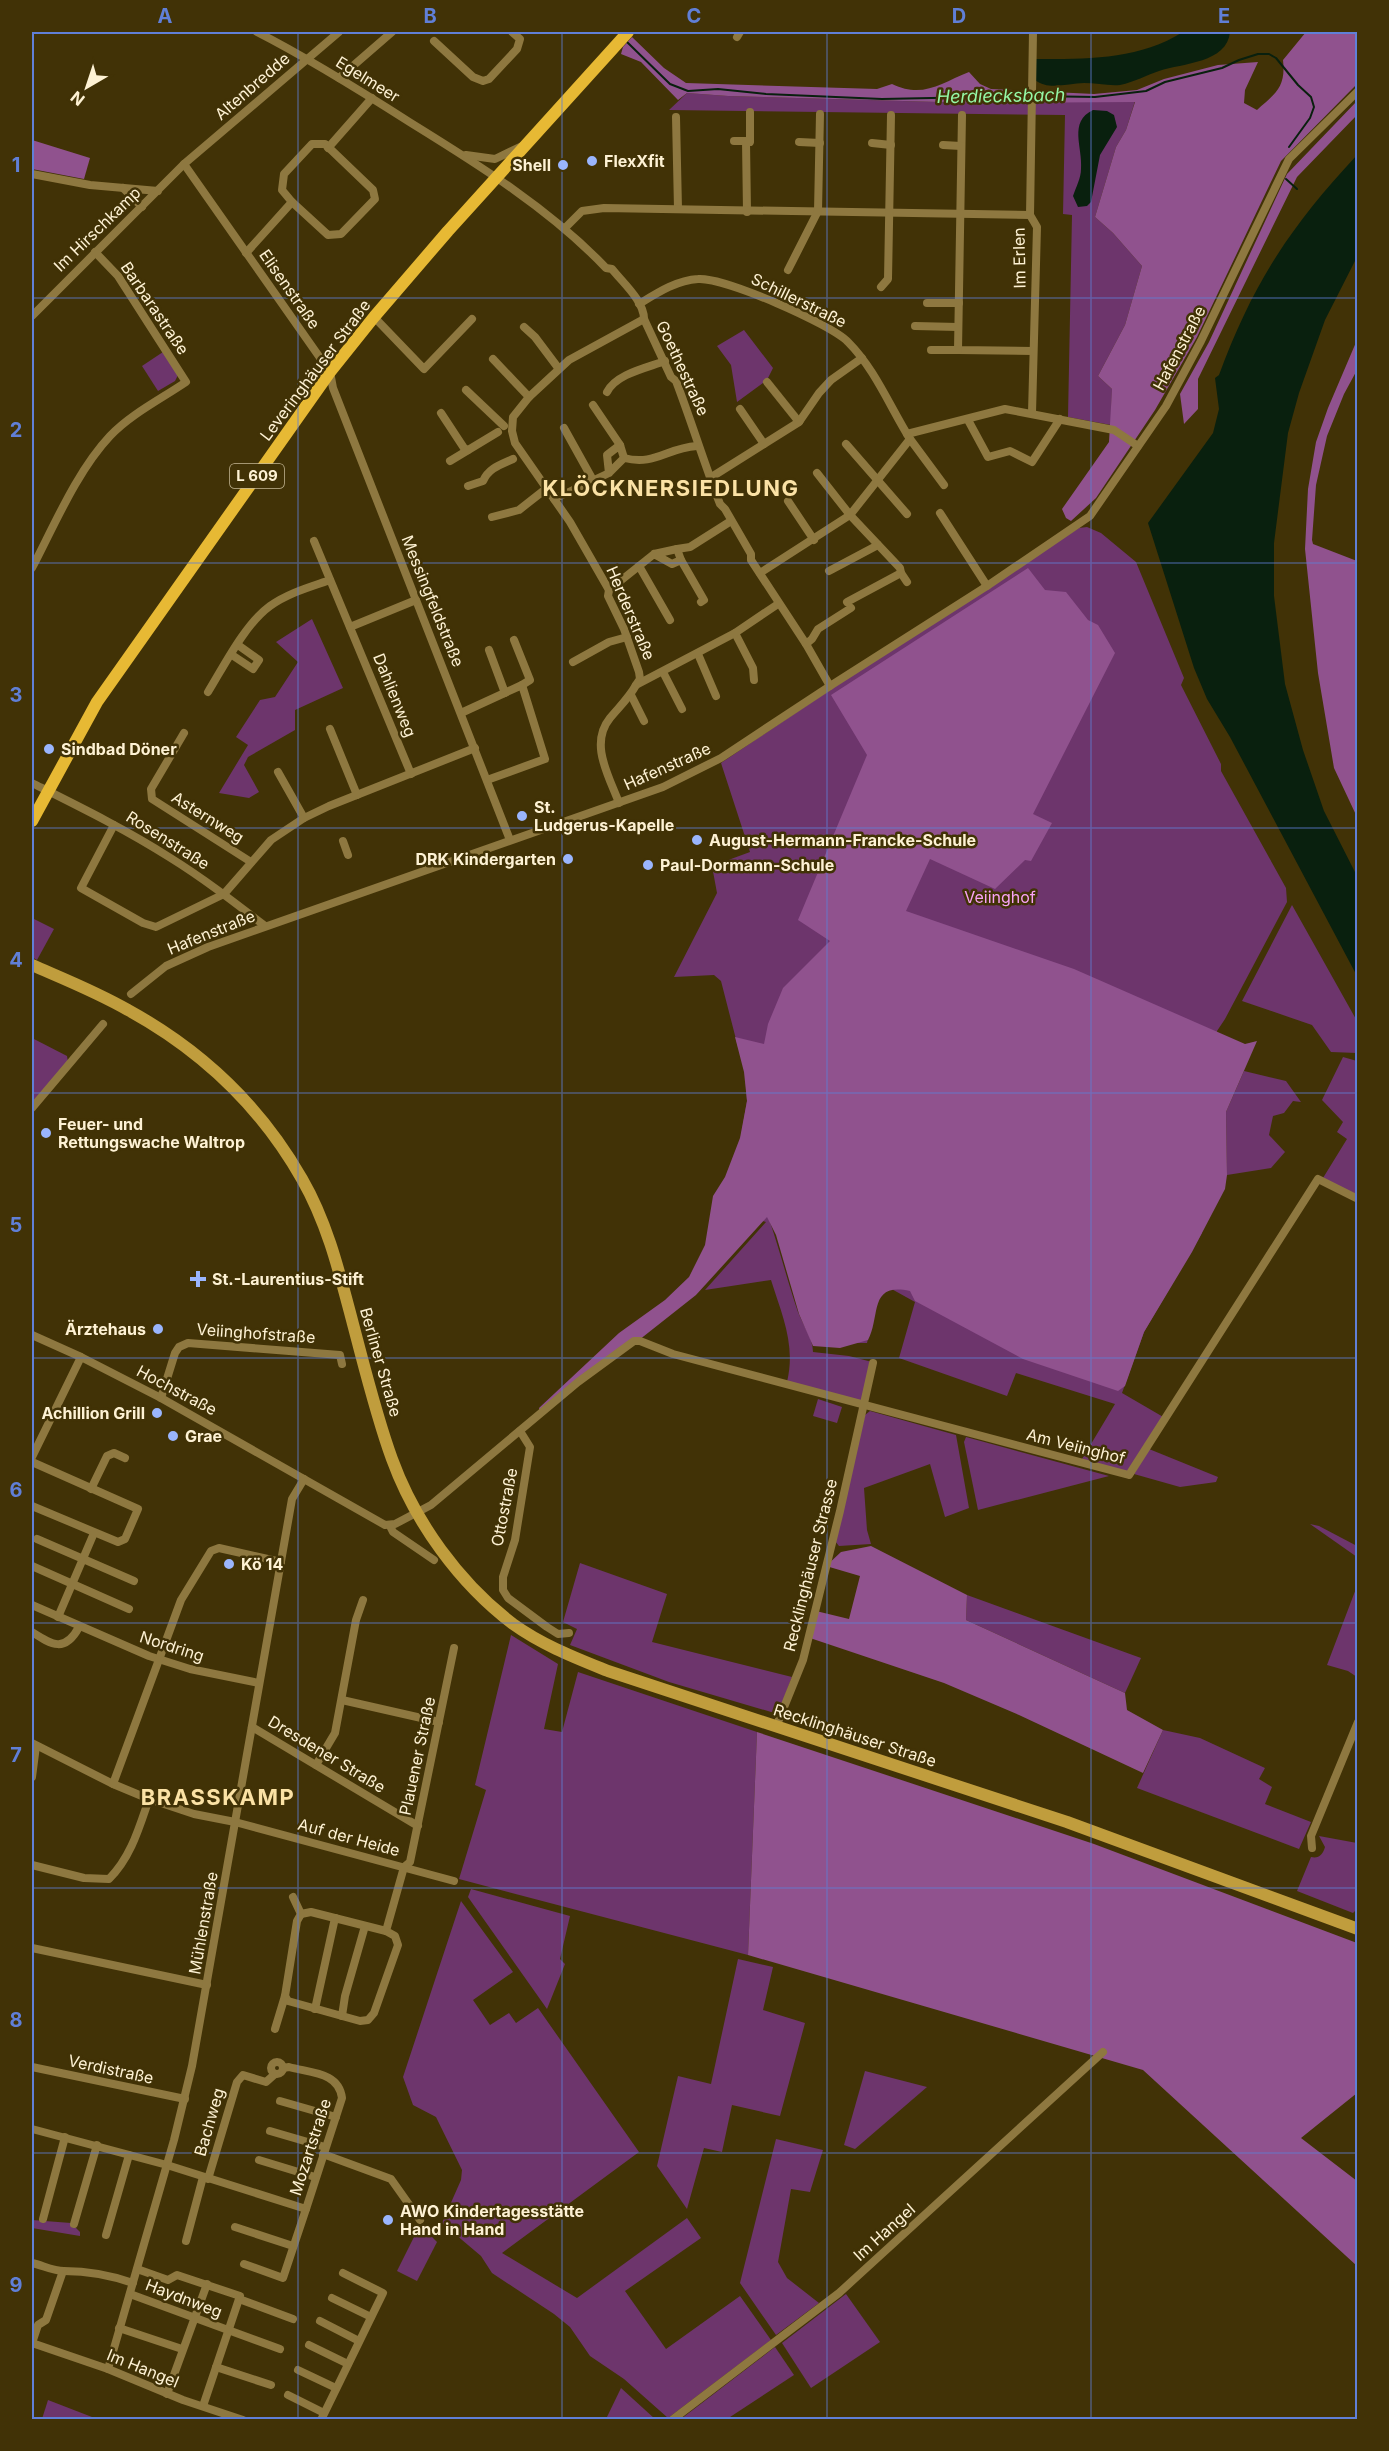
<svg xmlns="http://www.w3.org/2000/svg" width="1389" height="2451" viewBox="0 0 1389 2451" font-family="Inter,sans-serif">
<rect width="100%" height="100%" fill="#413206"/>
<!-- green -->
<g fill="#6d356c">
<path d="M687 93 728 96 973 103 1135 101 1126 130 1116 147 1095 217 1113 233 1142 266 1125 325 1098 376 1112 389 1111 425 1068 417 1072 215 1063 214 1065 115 669 110Z"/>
<path d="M744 330 773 368 767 380 737 402 731 365 717 346Z"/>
<path d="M163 352 178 375 175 381 158 391 142 366Z"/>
<path d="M1087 527 1101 533 1136 562 1184 678 1181 685 1221 764V771L1286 888 1287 902 1225 1019 1217 1031 1223 1110 1199 1230 1202 1233 1144 1332 1122 1393 1165 1418 1128 1472 1082 1459 1115 1404 1016 1373 1007 1396 899 1358 915 1302 888 1287 877 1300 867 1343H817L775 1223 770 1222C780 1251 788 1283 798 1312 803 1325 813 1338 813 1352L849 1356 872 1362 861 1403 787 1382C796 1345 782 1315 771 1280L705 1290 766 1222 728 1211 747 1101 744 1060 738 1047 721 981 714 975 674 977 717 893 712 866 750 852 721 763 968 597 1079 528Z"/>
<path d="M312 619 343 688 295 710V730L248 757 244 765 259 792 249 798 219 793 248 745 236 737 260 700 275 697 298 662 276 642Z"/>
<path d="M1292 905 1357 1021V1053L1331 1052 1312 1025 1242 1001Z"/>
<path d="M32 918 54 929 37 960 32 957Z"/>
<path d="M32 1038 67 1056 68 1062 32 1105Z"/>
<path d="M1343 1057 1357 1061V1196L1323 1178 1347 1139 1337 1132 1343 1122 1322 1100Z"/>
<path d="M1244 1071 1286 1081 1301 1102 1293 1101 1284 1113 1273 1116 1269 1135 1285 1152 1271 1168 1227 1175 1226 1112Z"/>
<path d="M818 1399 842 1407 837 1423 813 1416Z"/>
<path d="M870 1411 956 1435 969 1508 945 1517 930 1464 864 1488 867 1530 871 1544 839 1546 835 1541 865 1415Z"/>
<path d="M966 1437 1109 1476 978 1510 964 1442Z"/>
<path d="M1149 1449 1218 1477 1216 1482 1180 1487 1134 1474Z"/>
<path d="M1310 1524 1319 1526 1357 1546V1557Z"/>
<path d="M580 1563 667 1594 652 1642 792 1677 778 1714 669 1682 570 1645 577 1629 563 1622Z"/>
<path d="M1357 1586 1358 1677H1357L1348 1671 1327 1665Z"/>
<path d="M967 1595 1141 1658 1125 1693 966 1620Z"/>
<path d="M511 1635 558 1664 544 1729 562 1732 578 1672 757 1732 748 1955 459 1879 486 1790 475 1785Z"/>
<path d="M1163 1730 1200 1738 1265 1768 1259 1779 1272 1787 1265 1804 1311 1822 1299 1849 1137 1788Z"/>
<path d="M1319 1836 1357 1843V1909L1353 1913 1297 1891 1311 1857C1319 1859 1323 1854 1325 1847Z"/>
<path d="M471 1889 570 1916 560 1959 565 1964 547 2009 468 1897Z"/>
<path d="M461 1901 513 1972 473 2000 490 2025 509 2013 516 2023 538 2008 639 2152 502 2253 577 2298 687 2218 701 2238 625 2291 666 2349 740 2296 771 2340 668 2418 624 2379 590 2356 570 2327 554 2314 492 2273 481 2256 442 2223 461 2180 462 2170 436 2117 413 2105 403 2077Z"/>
<path d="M738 1959 773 1967 763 2010 805 2023 780 2116 732 2105 722 2152 704 2148 687 2209 657 2166 678 2076 711 2084Z"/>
<path d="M865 2071 927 2087 855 2149 844 2145Z"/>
<path d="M776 2139 823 2150 810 2192 791 2189 778 2262 787 2278 819 2303 776 2335 740 2283Z"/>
<path d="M32 2220 71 2223 80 2232V2236L32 2228Z"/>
<path d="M420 2225 437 2242 417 2281 397 2271Z"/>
<path d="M846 2294 880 2342 811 2388 782 2343Z"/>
<path d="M775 2347 794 2375 727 2419H681Z"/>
<path d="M621 2388 655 2419H606Z"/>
<path d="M48 2400 92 2417V2419H42Z"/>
</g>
<!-- forest -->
<g fill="#90528e">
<path d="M1306 32H1357L1358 83 1281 161 1197 337 1155 410 1096 498 1071 521 1066 518 1062 509 1109 442 1112 389 1098 376 1125 325 1142 266 1113 233 1095 217 1116 147 1126 130 1135 102 973 103 728 96 687 93 678 100 641 62 621 54 623 47 632 37 664 68 686 83 877 89 892 84C923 99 941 83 969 72L980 84 991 89 1094 94 1137 90 1164 79 1218 65 1258 62 1245 90 1244 103 1257 110C1276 93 1286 87 1283 60Z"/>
<path d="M1357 101V115L1297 177 1198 379V409L1184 424 1180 394 1209 342 1287 174Z"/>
<path d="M32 140 90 158 84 179 32 169Z"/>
<path d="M1357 340V370L1344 394 1327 436 1316 485 1312 540 1313 544 1357 561V817L1334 768 1318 673 1305 549 1308 489 1316 442 1328 408Z"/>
<path d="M1028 568 1045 590 1066 592 1088 620 1098 625 1115 653 1033 814 1052 823 1031 861 1025 860 995 889 930 859 906 911 1074 969 1245 1044 1257 1041 1226 1112 1227 1175 1225 1189 1192 1252 1144 1332 1125 1386 1118 1391 1023 1359 915 1301 910 1291C868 1282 881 1316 868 1340L840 1348 813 1346 799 1314 776 1235 767 1217 696 1295 639 1340 540 1413 539 1408 619 1333 665 1300 689 1277 705 1245 713 1196 725 1177 740 1138 747 1101 744 1072 735 1037 764 1044 768 1024 783 988 830 941 798 920 867 755 831 695Z"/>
<path d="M871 1546 967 1595 966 1620 1125 1693 1127 1710 1163 1730 1143 1773 1019 1715 944 1683 810 1638 816 1611 849 1619 860 1576 826 1566 841 1552Z"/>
<path d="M757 1732 1094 1844 1357 1943V2093L1301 2138 1357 2181V2266L1143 2070 748 1955Z"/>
</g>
<!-- water -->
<g fill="#09200e">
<path d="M1183 32H1230C1227 63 1183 63 1159 71 1146 75 1135 82 1120 85 1108 86 1096 83 1084 83 1068 83 1049 91 1035 80L1036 59C1088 59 1138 60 1183 32Z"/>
<path d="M1093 110 1107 111 1114 115 1117 127 1100 155 1091 202 1087 206 1078 207 1073 196C1076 187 1081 178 1081 169 1083 147 1068 122 1093 110Z"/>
<path d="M1357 155V257L1325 320 1299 393 1288 433 1274 543V596L1285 684 1303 750 1324 811 1357 876V976L1230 737 1207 699 1194 668 1148 523 1213 433 1219 409 1215 378 1219 375C1253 283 1290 227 1357 155Z"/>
</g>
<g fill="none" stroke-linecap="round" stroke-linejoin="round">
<!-- stream -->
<g stroke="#09200e" stroke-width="2">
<path d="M627 42 670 84 688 91 718 89 766 94 882 99 1029 96"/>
<path d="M1034 96 1095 97 1146 91 1165 82 1222 68 1239 60 1258 54H1269L1276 58 1298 85 1311 97 1314 107 1310 118 1289 147"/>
<path d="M1286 179 1297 189"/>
</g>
<!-- minor -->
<g stroke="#8e7840" stroke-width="8">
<path d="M257 32C310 59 361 91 411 123 479 165 551 210 606 268L612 269C623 283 644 301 644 319L671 377 676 381C692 423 704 463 720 504L725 509 751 554V560L806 644 830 686"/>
<path d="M737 37 740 32"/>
<path d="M434 41 473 77 483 81 489 79 517 49 520 39 512 32"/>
<path d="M339 78 392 32"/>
<path d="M962 115 958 350 1033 351"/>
<path d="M676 117 678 209"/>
<path d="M734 141H746"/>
<path d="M799 142 820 143"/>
<path d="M872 143 891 145"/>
<path d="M312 144H325L373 190 375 199 341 234 328 235 292 202 282 190 284 174Z"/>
<path d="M943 145 961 146"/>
<path d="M328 148 372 98"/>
<path d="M466 155 495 159 522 146"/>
<path d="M184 164 330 372 333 388 510 840"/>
<path d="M32 174 90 185 158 191"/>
<path d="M123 188 142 207"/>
<path d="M747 212 746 141 750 142V112"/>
<path d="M565 228 582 211 604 208 1030 215"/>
<path d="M246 253 292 202"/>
<path d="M788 270 818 211 820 114"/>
<path d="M881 287 888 279 891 115"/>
<path d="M927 303H959"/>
<path d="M639 304C657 293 677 280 698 279 724 277 831 324 848 342 875 369 890 407 910 439L850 515 760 573"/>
<path d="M32 316 184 164 339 32"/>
<path d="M374 317 424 369 472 319"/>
<path d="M915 326 958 327"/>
<path d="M524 327 535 337 559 369"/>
<path d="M931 350H958"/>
<path d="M493 359 529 397"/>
<path d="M767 382 799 422"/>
<path d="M466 390 504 426"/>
<path d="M607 392C616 374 646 368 665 361"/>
<path d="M593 405 620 445"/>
<path d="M740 409 764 444"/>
<path d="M441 413 464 448 468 450"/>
<path d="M1032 413 1037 227 1030 215 1033 32"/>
<path d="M968 420 988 457 1010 451 1032 462 1060 419"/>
<path d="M564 428 594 482"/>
<path d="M907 434 1005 409 1114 430 1138 446"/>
<path d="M910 439 944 485"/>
<path d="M846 444 907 514"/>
<path d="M624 458C655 466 666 448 697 446"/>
<path d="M450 461 498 432"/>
<path d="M817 473 850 515 900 568 901 573 847 602"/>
<path d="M710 478 799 422 819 393 831 380 862 358"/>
<path d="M468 486 483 481C489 468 500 465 513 459"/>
<path d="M554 499 609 473 624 458 620 445 607 455 609 473"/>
<path d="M788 501 814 540"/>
<path d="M940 513 987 586"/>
<path d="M492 517 519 510 547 488"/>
<path d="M314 541 411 774"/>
<path d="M677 549 690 547 731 521"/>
<path d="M681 560 704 600 701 602"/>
<path d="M639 566 670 620"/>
<path d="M32 568C54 526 77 471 110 436 131 414 161 399 186 382L118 276 95 252"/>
<path d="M829 571 878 545"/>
<path d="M901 573 907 582"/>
<path d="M609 590 654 554 677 549 681 560 672 564 654 554"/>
<path d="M350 627 416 600"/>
<path d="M735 633 753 668 754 680"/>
<path d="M514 640 530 680 522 685"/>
<path d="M806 644 812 639 818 629 851 608"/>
<path d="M489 650 505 693"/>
<path d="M698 654 716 696"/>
<path d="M232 655 253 669 259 660 238 645"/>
<path d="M573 662 609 642 627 637"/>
<path d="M663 672 682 709"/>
<path d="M636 685 640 679 639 672 624 629 608 596 609 590 570 522 515 443 512 431 513 417 529 397 569 360 644 319"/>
<path d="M208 692C224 666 245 624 270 606 288 593 310 587 330 580"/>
<path d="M631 695 644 721"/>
<path d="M461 713 522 685 545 759 487 780"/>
<path d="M330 729 357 795"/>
<path d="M184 733 151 789 152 799 251 862"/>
<path d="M278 772 304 818"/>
<path d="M32 783C78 806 125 829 169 857 203 878 234 902 265 926"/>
<path d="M619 803C609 776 589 744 610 718 619 707 629 698 636 685L735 633 778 604"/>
<path d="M114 825 81 888 143 923 156 927 224 894 271 840 304 818 329 806 475 748"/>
<path d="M343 841 348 855"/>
<path d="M131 994 166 966 208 947 663 787 721 758 830 686 987 586 1090 516 1166 406 1201 341 1289 159 1358 91"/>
<path d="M32 1108 103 1024"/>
<path d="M32 1335 81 1357 161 1398 385 1525 395 1524 431 1505 578 1382 634 1341H640L673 1354 1129 1475 1318 1179 1358 1199"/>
<path d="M161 1398 175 1353 179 1347 188 1343 340 1355 342 1364"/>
<path d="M520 1431 530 1447 515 1540 503 1577V1590L508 1598 547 1627 558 1634 569 1633"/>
<path d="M32 1457 81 1357"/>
<path d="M32 1462 138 1509 125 1539 118 1542 32 1506"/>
<path d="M91 1489 107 1456 114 1453 125 1458"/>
<path d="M390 1526 393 1532 434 1560"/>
<path d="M37 1539 134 1581"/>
<path d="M32 1566 129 1609"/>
<path d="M32 1605 149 1656 190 1669 259 1683"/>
<path d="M58 1617 94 1533"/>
<path d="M32 1632C52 1645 65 1653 79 1627"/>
<path d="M342 1700 439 1722"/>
<path d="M252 1727 418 1826"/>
<path d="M776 1727 803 1660 840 1511 873 1363"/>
<path d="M32 1743 113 1784 149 1799 194 1814 235 1822 454 1881"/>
<path d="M316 1765 335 1733 356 1620 363 1600"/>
<path d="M32 1777 36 1746"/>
<path d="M113 1784 181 1600 211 1551 219 1548 281 1562"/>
<path d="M1312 1848 1311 1836 1358 1722"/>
<path d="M32 1865 84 1878 109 1879C131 1857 139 1828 149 1799"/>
<path d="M293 1897 301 1914 311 1912 386 1931"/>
<path d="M32 1948 207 1985"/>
<path d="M285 1996 288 2001 360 2021 368 2020 374 2013 398 1945 395 1936 386 1931 404 1867 410 1862 454 1648"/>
<path d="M315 2009 335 1918"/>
<path d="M342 2016 345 1996 365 1926"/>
<path d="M275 2029 285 1996 297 1921 301 1914"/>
<circle cx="277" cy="2068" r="6"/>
<path d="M32 2067 185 2099"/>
<path d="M280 2101 336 2117"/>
<path d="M32 2129 167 2165 306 2209 342 2098C339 2072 311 2073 289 2067L283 2068"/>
<path d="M270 2131 325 2147"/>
<path d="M323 2154 391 2179 420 2220"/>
<path d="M259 2160 315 2177"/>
<path d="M208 2179 237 2082 243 2075 266 2082 275 2074"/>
<path d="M43 2219 65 2137"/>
<path d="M74 2224 97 2145"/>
<path d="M235 2227 293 2246"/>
<path d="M106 2235 129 2155"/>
<path d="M186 2241 203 2177"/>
<path d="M32 2263C42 2265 53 2271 64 2271 88 2271 110 2275 133 2283"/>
<path d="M244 2264 283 2278 306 2209"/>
<path d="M137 2269 168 2280 177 2275 240 2296 203 2406"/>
<path d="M130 2294 280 2349"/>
<path d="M332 2298 371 2317"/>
<path d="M239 2299 293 2319"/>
<path d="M320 2321 359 2341"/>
<path d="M119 2328 182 2349"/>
<path d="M32 2343 108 2369 183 2400 243 2420"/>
<path d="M32 2343 38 2325 46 2320 63 2271"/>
<path d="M309 2345 348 2364"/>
<path d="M216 2367 271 2385"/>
<path d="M108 2369 174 2140 192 2066 292 1499 304 1479"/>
<path d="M298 2370 336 2388"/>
<path d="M167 2394 207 2284"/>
<path d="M288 2395 324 2413"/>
<path d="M321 2420 383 2293 343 2273"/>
<path d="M672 2420 839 2293 1103 2052"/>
</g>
<!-- secondary -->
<path stroke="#c09d3d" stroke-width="12" d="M32 965C64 979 97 992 128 1010 201 1050 261 1107 302 1179 328 1224 340 1275 353 1324 365 1369 376 1415 392 1459 415 1522 459 1583 513 1624 542 1645 576 1658 608 1671L1067 1822 1358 1929"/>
<!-- primary -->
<path stroke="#e7b934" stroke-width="12" d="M32 821 97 702 330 372 374 317 448 231 628 32"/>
</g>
<!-- grid -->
<path fill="none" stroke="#607fd7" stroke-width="1.5" stroke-opacity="0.55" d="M298 32V2420M562 32V2420M827 32V2420M1091 32V2420M32 298H1358M32 563H1358M32 828H1358M32 1093H1358M32 1358H1358M32 1623H1358M32 1888H1358M32 2153H1358"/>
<!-- markers -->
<g fill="#9ab5fd" stroke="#413206" stroke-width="2">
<circle cx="592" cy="161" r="6"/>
<circle cx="563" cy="165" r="6"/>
<circle cx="49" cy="749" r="6"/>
<circle cx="522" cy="816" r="6"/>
<circle cx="697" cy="840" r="6"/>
<circle cx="568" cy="859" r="6"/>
<circle cx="648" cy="865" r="6"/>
<circle cx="46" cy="1133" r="6"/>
<path d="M195 1270h6v6h6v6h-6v6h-6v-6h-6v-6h6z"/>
<circle cx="158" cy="1329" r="6"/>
<circle cx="157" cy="1413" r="6"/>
<circle cx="173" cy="1436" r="6"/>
<circle cx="229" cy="1564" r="6"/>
<circle cx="388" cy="2220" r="6"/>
</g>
<g text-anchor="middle" stroke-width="5" stroke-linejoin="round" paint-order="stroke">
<!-- shield labels -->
<rect fill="#413206" stroke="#c5b896" stroke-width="1.5" x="230" y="464" width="54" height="24" rx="4.5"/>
<g font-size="15" font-weight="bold" fill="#fef2d4">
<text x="257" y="481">L 609</text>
</g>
<!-- street labels -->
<g font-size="16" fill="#fef2d4" stroke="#413206">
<text transform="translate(368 79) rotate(32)" y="6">Egelmeer</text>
<text transform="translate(252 86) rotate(-41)" y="6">Altenbredde</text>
<text transform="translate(97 229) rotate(-44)" y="6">Im Hirschkamp</text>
<text transform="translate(1019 258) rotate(-91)" y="6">Im Erlen</text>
<text transform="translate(290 289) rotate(55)" y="6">Elisenstraße</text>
<text transform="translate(799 300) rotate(26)" y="6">Schillerstraße</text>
<text transform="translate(155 308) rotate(56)" y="6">Barbarastraße</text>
<text transform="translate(1179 348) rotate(-62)" y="6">Hafenstraße</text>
<text transform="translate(683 368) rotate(65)" y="6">Goethestraße</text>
<text transform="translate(315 370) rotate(-53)" y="6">Leveringhäuser Straße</text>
<text transform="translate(433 601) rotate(68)" y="6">Messingfeldstraße</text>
<text transform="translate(631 613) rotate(67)" y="6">Herderstraße</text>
<text transform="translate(395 695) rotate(68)" y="6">Dahlienweg</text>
<text transform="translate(667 766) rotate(-24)" y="6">Hafenstraße</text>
<text transform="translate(208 817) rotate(32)" y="6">Asternweg</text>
<text transform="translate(168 840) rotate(32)" y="6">Rosenstraße</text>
<text transform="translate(211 932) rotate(-22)" y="6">Hafenstraße</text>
<text transform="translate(256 1333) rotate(4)" y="6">Veiinghofstraße</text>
<text transform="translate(381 1362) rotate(74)" y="6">Berliner Straße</text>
<text transform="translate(177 1390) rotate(28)" y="6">Hochstraße</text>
<text transform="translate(1076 1446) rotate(14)" y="6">Am Veiinghof</text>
<text transform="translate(504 1507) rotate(-79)" y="6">Ottostraße</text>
<text transform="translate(810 1565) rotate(-76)" y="6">Recklinghäuser Strasse</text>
<text transform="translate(172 1646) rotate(18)" y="6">Nordring</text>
<text transform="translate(855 1735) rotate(18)" y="6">Recklinghäuser Straße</text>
<text transform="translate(327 1754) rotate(31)" y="6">Dresdener Straße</text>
<text transform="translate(417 1756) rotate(-78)" y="6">Plauener Straße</text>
<text transform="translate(349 1837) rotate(15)" y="6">Auf der Heide</text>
<text transform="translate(203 1923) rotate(-80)" y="6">Mühlenstraße</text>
<text transform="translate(111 2069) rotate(12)" y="6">Verdistraße</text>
<text transform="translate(209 2122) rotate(-74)" y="6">Bachweg</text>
<text transform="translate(310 2147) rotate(-72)" y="6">Mozartstraße</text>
<text transform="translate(884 2232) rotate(-42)" y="6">Im Hangel</text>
<text transform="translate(184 2298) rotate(21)" y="6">Haydnweg</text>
<text transform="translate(143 2368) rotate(22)" y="6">Im Hangel</text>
</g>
<!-- poi labels -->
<g font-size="16" font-weight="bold" fill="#fef2d4" stroke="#413206" text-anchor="start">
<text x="604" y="167">FlexXfit</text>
<text x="551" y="171" text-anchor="end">Shell</text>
<text x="61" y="755">Sindbad Döner</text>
<text x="534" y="813">St.<tspan x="534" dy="18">Ludgerus-Kapelle</tspan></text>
<text x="709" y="846">August-Hermann-Francke-Schule</text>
<text x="556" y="865" text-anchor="end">DRK Kindergarten</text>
<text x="660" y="871">Paul-Dormann-Schule</text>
<text x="58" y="1130">Feuer- und<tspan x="58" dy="18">Rettungswache Waltrop</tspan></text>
<text x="212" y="1285">St.-Laurentius-Stift</text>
<text x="146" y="1335" text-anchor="end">Ärztehaus</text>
<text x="145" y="1419" text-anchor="end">Achillion Grill</text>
<text x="185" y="1442">Grae</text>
<text x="241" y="1570">Kö 14</text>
<text x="400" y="2217">AWO Kindertagesstätte<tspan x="400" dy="18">Hand in Hand</tspan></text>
</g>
<!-- park labels -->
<g font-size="16" fill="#f9a3f6" stroke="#413206">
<text x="1000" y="903">Veiinghof</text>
</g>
<!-- water labels -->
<g font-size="18" font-style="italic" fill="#95f8a6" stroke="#413206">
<text transform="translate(1001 96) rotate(-1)" y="6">Herdiecksbach</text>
</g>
<!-- district labels -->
<g font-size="22" font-weight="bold" letter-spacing="1.5" fill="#fbe2a5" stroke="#413206">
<text x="671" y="496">KLÖCKNERSIEDLUNG</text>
<text x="218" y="1805">BRASSKAMP</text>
</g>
</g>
<!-- border -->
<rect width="1389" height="2451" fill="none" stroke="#413206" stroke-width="66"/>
<!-- north arrow -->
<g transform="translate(87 87) rotate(219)" stroke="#413206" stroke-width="4.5" paint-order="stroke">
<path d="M0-4.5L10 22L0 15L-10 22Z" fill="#fef2d4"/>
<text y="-9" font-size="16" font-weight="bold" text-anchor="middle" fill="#fef2d4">N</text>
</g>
<rect x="33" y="33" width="1323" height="2385" fill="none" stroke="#607fd7" stroke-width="2"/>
<g font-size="20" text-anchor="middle" font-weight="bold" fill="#607fd7">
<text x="165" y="23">A</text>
<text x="430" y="23">B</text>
<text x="694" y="23">C</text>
<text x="959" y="23">D</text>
<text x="1224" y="23">E</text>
<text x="16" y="172">1</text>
<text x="16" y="437">2</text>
<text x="16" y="702">3</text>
<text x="16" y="967">4</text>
<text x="16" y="1232">5</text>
<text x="16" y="1497">6</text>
<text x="16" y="1762">7</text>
<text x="16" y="2027">8</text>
<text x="16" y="2292">9</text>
</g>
</svg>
